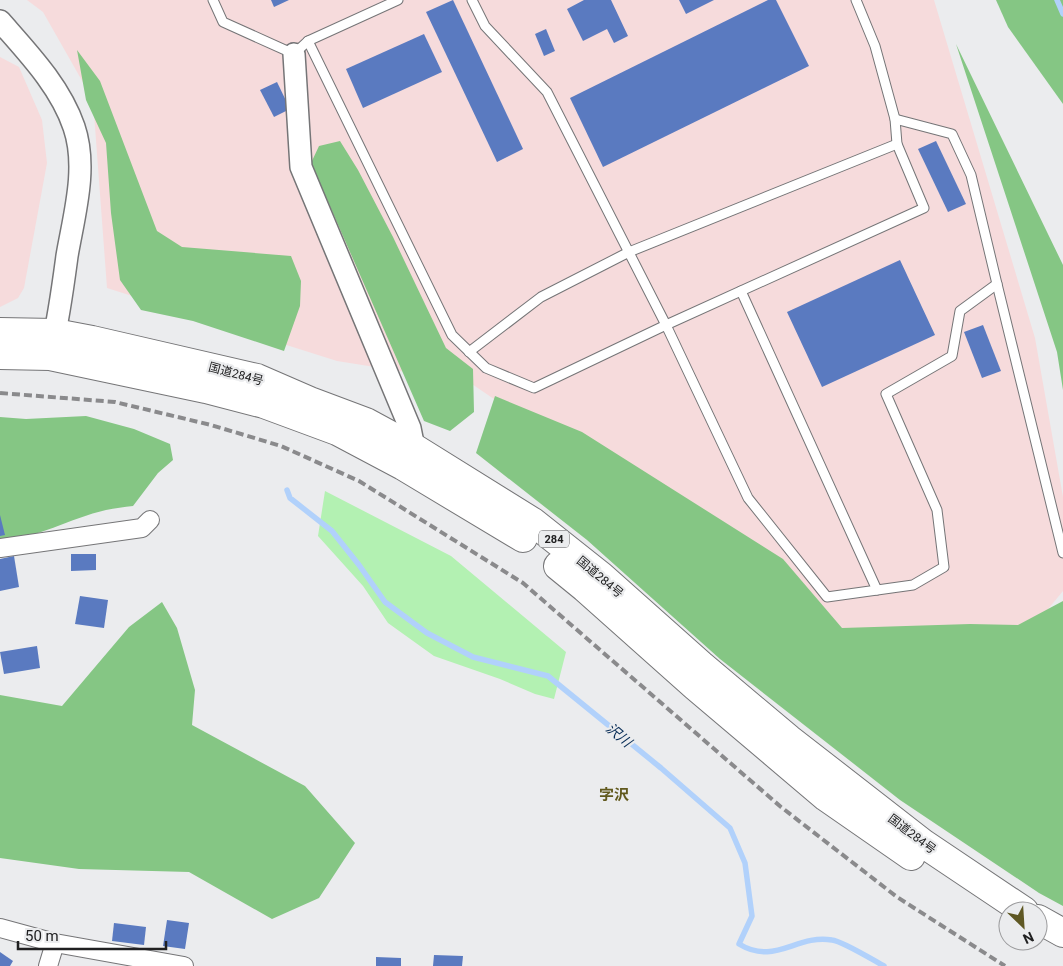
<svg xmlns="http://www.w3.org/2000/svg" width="1063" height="966" viewBox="0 0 1063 966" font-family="Roboto,'Noto Sans JP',sans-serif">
<rect width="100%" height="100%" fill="#ebecee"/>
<!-- industrial -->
<g fill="#f6dbdc">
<path d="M27 0H934L1035 338 1063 497V591L1025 637 833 641 592 466 469 382 337 361 107 288 93 100 43 12Z"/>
<path d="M0 57 19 67 42 120 47 163 24 288 18 298 0 307Z"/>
</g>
<!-- green -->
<path fill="#b3f1b2" d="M325 491 451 556 566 652 554 699 535 694 500 679 434 656 388 623 363 586 318 536Z"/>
<!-- forest -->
<g fill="#85c684">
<path d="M996 0H1063V104L1008 27Z"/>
<path d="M956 44 1063 265V390L1057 352Z"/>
<path d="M77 50 100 81 157 231 182 247 291 256 301 281 300 306 284 351 193 321 141 310 120 280 111 213 106 143 86 100Z"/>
<path d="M340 141 358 170 393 237 446 348 473 369 474 412 450 431 424 421 311 163 319 146Z"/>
<path d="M495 396 582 432 783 559 842 628 970 624 1018 625 1063 601V906L1039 893 900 800 720 659 587 540 476 453Z"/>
<path d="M86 416 134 429 170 444 173 460 158 473 133 506C124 507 115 508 106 510 70 518 37 539 0 540V417L26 419Z"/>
<path d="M162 602 177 628 195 690 192 725 305 786 355 843 319 898 272 919 189 872 79 869 0 858V695L62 706 129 627Z"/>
</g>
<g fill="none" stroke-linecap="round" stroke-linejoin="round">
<!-- stream -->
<g stroke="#b1d1fb" stroke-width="5.5">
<path d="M1057 0 1063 14"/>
<path d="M287 490 290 498 332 531 359 565 385 602 427 633 473 657 548 676 661 768 730 828 745 863 752 916 739 944C775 966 796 934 832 940 842 941 873 960 884 966"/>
</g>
</g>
<!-- building -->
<g fill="#5a7ac0">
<path d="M271 0H289L274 7Z"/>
<path d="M453 0 523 149 497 162 426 12Z"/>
<path d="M584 0H611L628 36 614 43 607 29 583 41 567 9Z"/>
<path d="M679 0H714L686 14Z"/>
<path d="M768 0H776L809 66 603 167 570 98Z"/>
<path d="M546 29 555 51 544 56 535 34Z"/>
<path d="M424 34 442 72 363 108 346 69Z"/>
<path d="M277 82 290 109 274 117 260 90Z"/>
<path d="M936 141 966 204 948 212 918 149Z"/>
<path d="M900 260 935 335 822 387 787 312Z"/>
<path d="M983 325 1001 371 982 378 964 332Z"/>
<path d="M0 515 5 535 0 536Z"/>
<path d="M71 554H96V570L71 571Z"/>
<path d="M14 556 19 587 0 591V559Z"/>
<path d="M80 596 108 600 104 628 75 624Z"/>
<path d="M37 646 40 668 4 674 0 652Z"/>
<path d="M167 920 189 923 185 949 163 946Z"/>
<path d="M114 923 146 927 144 945 112 941Z"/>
<path d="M0 952 13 961 10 966H0Z"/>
<path d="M434 955 463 956 462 966H433Z"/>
<path d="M376 957 401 958V966H376Z"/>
</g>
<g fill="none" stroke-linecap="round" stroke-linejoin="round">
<defs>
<g id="service">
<path d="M213 0 223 22 294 54 308 41 398 0"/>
<path d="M472 0 485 26 547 92 666 325 748 498 827 597 913 585 944 567 937 510 886 394 952 356 960 311 997 284"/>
<path d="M308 41 452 335 486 368 534 388 666 325 924 208 897 144 895 119 875 46 856 0"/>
<path d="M895 119 952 134 971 175 997 284 1063 553"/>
<path d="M741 291 877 590"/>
<path d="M469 352 541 297 629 252 897 144"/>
</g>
<g id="minor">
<path d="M0 548 142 528 150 520"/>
<path d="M0 928 55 943 184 966"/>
<path d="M48 966 55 943"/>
</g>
<g id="tertiary">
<path d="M0 21C28 53 60 86 74 127 88 168 74 215 67 256 63 286 59 317 52 346"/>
<path d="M294 54 301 167 410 428 414 448 408 457"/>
</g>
<g id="trunk">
<path d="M0 332 55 333 92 340 257 378 310 401 366 422 414 448 533 522 601 576 701 665 789 739 924 844 1024 911"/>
<path d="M0 355 50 356 206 389 264 404 337 431 403 466 523 538"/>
<path d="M558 566 585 588 695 686 826 797 911 856"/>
<path d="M1038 919 1063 933"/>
</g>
</defs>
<!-- service casing -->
<use href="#service" stroke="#757577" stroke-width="11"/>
<!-- minor casing -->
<use href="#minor" stroke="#757577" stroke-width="20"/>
<!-- tertiary casing -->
<use href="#tertiary" stroke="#757577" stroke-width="24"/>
<!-- trunk casing -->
<use href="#trunk" stroke="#757577" stroke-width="30"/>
<!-- service -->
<use href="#service" stroke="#fff" stroke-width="9"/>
<!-- minor -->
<use href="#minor" stroke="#fff" stroke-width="18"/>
<!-- tertiary -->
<use href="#tertiary" stroke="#fff" stroke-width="21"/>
<!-- trunk -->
<use href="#trunk" stroke="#fff" stroke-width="28"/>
<!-- rail -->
<path stroke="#8a8a8c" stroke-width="4" stroke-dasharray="8 4" stroke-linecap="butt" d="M0 393 115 402 211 425 281 446 359 481 523 583 781 807 897 897 1005 966"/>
</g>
<g text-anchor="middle" stroke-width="4.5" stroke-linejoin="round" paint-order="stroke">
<!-- shield labels -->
<rect fill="#ebecee" stroke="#5d5d5e" stroke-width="1" x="539" y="530.5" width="30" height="17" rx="4"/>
<g font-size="11" font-weight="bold" fill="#202021">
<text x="554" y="543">284</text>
</g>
<!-- street labels -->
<g font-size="12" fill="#202021" stroke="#ebecee">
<text transform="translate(236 374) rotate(15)" y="4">国道284号</text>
<text transform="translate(600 577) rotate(40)" y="4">国道284号</text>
<text transform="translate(912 834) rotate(37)" y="4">国道284号</text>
</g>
<!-- water labels -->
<g font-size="14" font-style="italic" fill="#062b55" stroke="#ebecee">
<text transform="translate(619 735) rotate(40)" y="5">沢川</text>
</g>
<!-- quarter labels -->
<g font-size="15" font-weight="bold" fill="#61591d" stroke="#ebecee">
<text x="614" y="800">字沢</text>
</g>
</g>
<!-- north arrow -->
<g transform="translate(1023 926) rotate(155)"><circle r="24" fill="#ebecee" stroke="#9a9a9c"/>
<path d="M0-4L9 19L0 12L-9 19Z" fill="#5f5824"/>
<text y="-8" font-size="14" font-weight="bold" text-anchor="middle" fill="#202021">N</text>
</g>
<!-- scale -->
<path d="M18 941v8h148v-8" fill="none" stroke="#202021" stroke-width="2.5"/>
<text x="25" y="941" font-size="15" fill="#202021" stroke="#ebecee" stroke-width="4" paint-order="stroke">50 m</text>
</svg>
